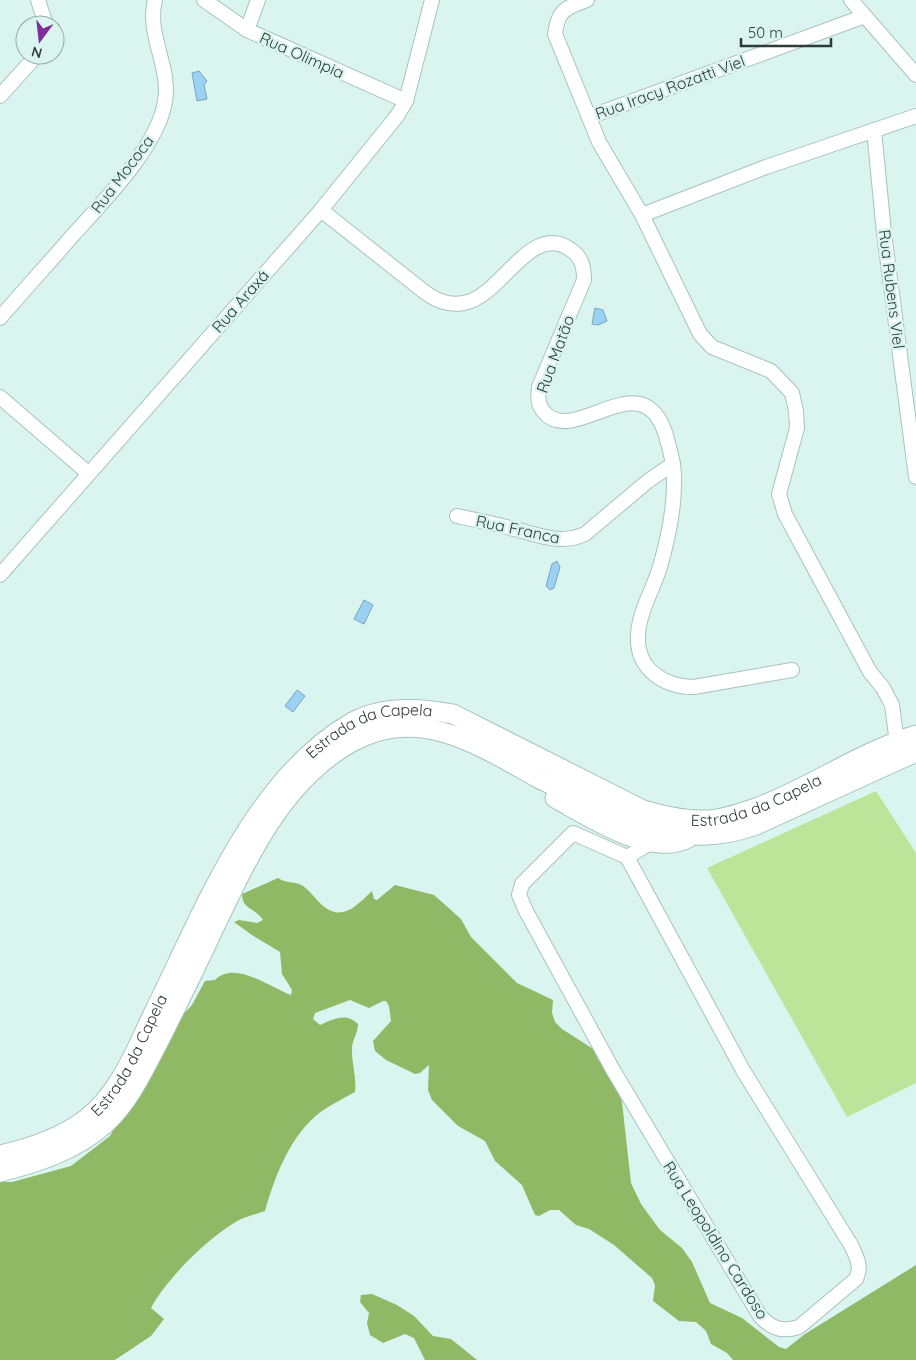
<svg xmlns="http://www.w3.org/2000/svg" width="916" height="1360" viewBox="0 0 916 1360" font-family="Quicksand,sans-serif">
<rect width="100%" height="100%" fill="#daf5f0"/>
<!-- green -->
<path fill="#bde499" d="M876 791 916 853V1083L847 1117 707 868Z"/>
<!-- forest -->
<g fill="#8fb964">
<path d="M278 878C286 884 296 881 303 886 309 890 315 898 320 903 341 924 356 906 372 891L374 899 377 900 395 885 434 895 461 919 471 937 517 983 553 1000 552 1013 555 1022 562 1029 601 1054 607 1064 622 1102 631 1183 641 1204 660 1230 682 1248 692 1262 710 1303 742 1318 779 1347 786 1349 805 1334 916 1265V1360H733L727 1353 711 1344 706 1331 696 1322 679 1321 653 1301 655 1285 652 1278 614 1245 589 1229 576 1225 559 1210H550L539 1216 535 1215 522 1185 495 1161 485 1141 458 1126 432 1100 428 1090 429 1065 420 1073 415 1074 386 1060 375 1051 373 1041 391 1021 389 1006 386 1001H383L369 1008 350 1000 315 1013 313 1019 320 1025C333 1019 346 1012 358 1024 358 1033 353 1039 352 1047 351 1062 357 1077 355 1092 344 1098 332 1104 322 1111 291 1133 275 1176 265 1211 257 1214 247 1216 239 1220 210 1236 166 1279 151 1308L164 1319 151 1336 115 1360H0V1182H12L71 1166 110 1136 150 1060 177 1021 192 1005 205 981 215 980C234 960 270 987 291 995L292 990 282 974 280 952 252 935 234 922 239 920 257 923 263 920C256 908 242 910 242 894Z"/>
<path d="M372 1294 397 1305 414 1316 433 1336 451 1339 477 1360H425L414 1338 405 1334 383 1343 370 1335 367 1323 369 1313 360 1302 361 1295Z"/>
</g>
<!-- water -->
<g fill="#9bd1f3" stroke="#7ba4bb">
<path d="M199 71 207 81 204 85 207 99 197 101 192 73Z"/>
<path d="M595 308 603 310 607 321 598 325 592 324Z"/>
<path d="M557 561 560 567 554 588 550 590 546 586 552 564Z"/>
<path d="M364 600 373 605 364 624 354 619Z"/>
<path d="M297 690 305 696 293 712 285 706Z"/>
</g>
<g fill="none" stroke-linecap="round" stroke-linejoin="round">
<defs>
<g id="street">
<path d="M38 0 46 25"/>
<path d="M204 0 247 30 406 101"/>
<path d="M587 0C565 8 558 10 555 34L599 142 642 215 700 334 712 347 771 371 792 393 796 411 797 428 779 494 785 514 870 672 883 688 892 705 897 743"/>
<path d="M851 0 916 75"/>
<path d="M247 30 258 0"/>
<path d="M0 96 37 55"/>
<path d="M589 117 865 16"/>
<path d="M874 130 884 233 916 477"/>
<path d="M321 210 422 290C435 300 447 306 464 303 501 297 531 220 571 250 582 257 584 268 584 280L539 387C538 397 537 404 544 412 574 449 645 356 667 439 671 454 675 468 674 484 674 512 667 543 659 570 652 591 639 613 638 635 636 669 664 687 694 687L792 670"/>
<path d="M642 215 766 167 916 116"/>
<path d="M0 318C24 290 49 263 73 235 103 202 159 145 165 101 171 67 146 34 155 0"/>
<path d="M0 397 88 473"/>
<path d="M457 516C476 520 496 524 514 529 540 535 560 545 585 534L648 481 673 464"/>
<path d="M0 575 321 210 397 116 406 101 432 0"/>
<path d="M573 833 627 857 744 1072 851 1245C857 1258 862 1266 856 1279L799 1327C782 1332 772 1329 760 1316L613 1070 526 911 519 895 522 884Z"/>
<path d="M627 857 652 842"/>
</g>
<g id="secondary">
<path d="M555 798C588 816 650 858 688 838"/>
<path id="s1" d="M0 1155C31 1148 61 1138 86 1119 119 1094 136 1050 153 1014 202 916 253 778 353 722 383 705 421 708 453 714L643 810C662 815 680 820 700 820 718 821 738 814 756 808 810 788 860 752 916 735"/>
<path d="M0 1172C38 1162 75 1151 105 1124 130 1101 144 1069 160 1039 178 1003 196 967 213 930 247 860 281 781 352 742 419 705 479 745 536 777 551 785 567 791 582 799 640 827 691 849 756 825L916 752"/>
</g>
</defs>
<!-- street casing -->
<use href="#street" stroke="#a8c2be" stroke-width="16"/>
<!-- secondary casing -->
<use href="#secondary" stroke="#a8c2be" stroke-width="21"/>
<!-- street -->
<use href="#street" stroke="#fff" stroke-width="14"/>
<!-- secondary -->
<use href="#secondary" stroke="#fff" stroke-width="19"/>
</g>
<g text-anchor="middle" stroke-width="5" stroke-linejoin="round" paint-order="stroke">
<!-- street labels -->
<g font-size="16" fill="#303b39" stroke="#daf5f0">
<text transform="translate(302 55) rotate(24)" y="6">Rua Olimpia</text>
<text transform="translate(670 87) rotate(-20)" y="6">Rua Iracy Rozatti Viel</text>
<text transform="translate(122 174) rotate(-53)" y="6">Rua Mococa</text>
<text transform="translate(892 289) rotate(83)" y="6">Rua Rubens Viel</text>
<text transform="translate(240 301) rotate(-49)" y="6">Rua Araxá</text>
<text transform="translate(555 354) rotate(-70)" y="6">Rua Matão</text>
<text transform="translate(518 529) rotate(12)" y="6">Rua Franca</text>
<text dy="6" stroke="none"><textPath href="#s1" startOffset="592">Estrada da Capela</textPath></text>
<text dy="6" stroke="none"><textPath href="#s1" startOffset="1012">Estrada da Capela</textPath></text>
<text dy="6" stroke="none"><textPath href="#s1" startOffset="172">Estrada da Capela</textPath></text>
<text transform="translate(716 1240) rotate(58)" y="6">Rua Leopoldino Cardoso</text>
</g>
</g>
<!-- north arrow -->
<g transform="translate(40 40) rotate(195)"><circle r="24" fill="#daf5f0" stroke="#96aba7"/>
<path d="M0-4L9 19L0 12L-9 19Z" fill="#802d9c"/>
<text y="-8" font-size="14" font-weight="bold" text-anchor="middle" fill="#303b39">N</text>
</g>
<!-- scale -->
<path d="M741 38v8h90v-8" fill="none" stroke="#303b39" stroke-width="2.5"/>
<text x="748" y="38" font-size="15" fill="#303b39" stroke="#daf5f0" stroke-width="4" paint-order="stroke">50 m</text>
</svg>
